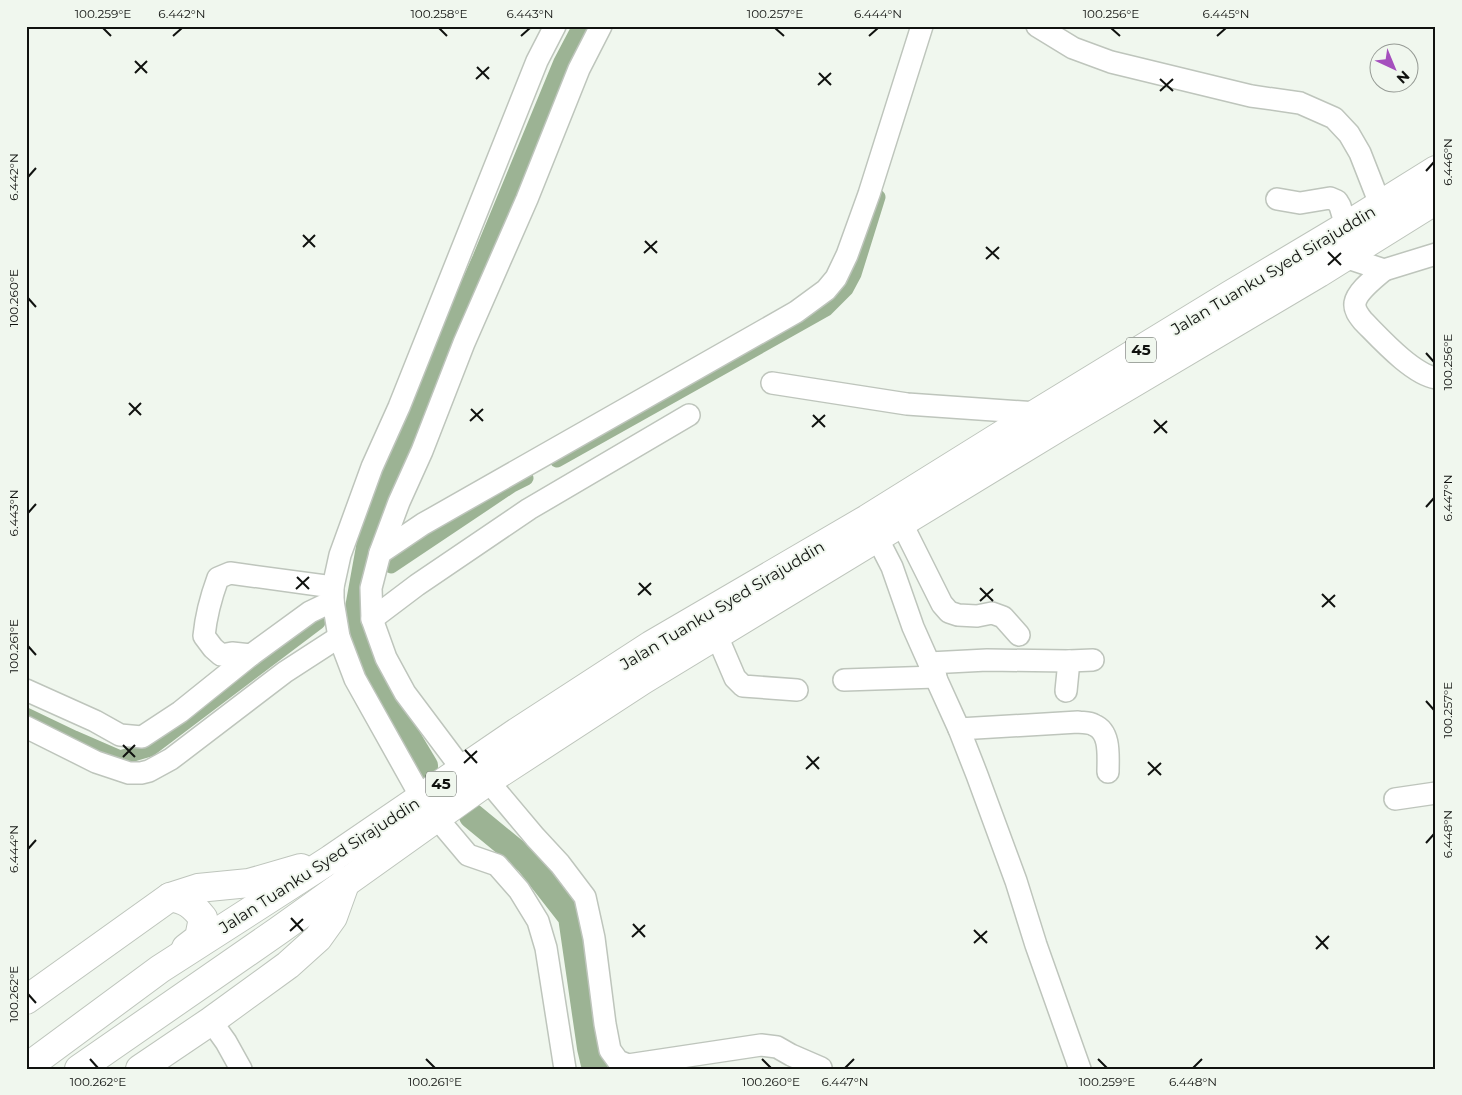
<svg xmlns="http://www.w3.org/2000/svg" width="1462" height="1095" viewBox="0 0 1462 1095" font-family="Montserrat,sans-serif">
<rect width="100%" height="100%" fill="#f0f7ee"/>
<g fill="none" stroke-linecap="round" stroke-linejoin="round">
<!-- canal -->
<g stroke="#9cb394" stroke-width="15">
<path d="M557 460 826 309 846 289 854 274 878 197"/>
<path d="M391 566 512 485 526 478"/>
<path d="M26 715 74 738 120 758 150 749 318 622"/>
</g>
<!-- river -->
<g stroke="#9cb394" stroke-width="26">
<path d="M425 766 401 726 356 619 373 525 406 439 485 260 566 64 586 26"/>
<path d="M472 816 528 862 571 917 590 1048 595 1069"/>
</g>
<defs>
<g id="minor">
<path d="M1037 26 1073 48 1111 62 1251 96 1300 103 1334 118 1349 134 1360 153 1380 204"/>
<path d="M1277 199 1300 203 1330 198 1337 201 1340 206 1346 226"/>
<path d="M1345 257 1384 270 1436 254"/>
<path d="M1384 270C1375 278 1357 291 1355 303 1354 310 1359 316 1363 321 1380 338 1412 374 1436 378"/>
<path d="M772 383 907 404 1037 413"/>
<path d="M901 522 942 604 949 612 958 615 977 616 992 613 1003 617 1019 635"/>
<path d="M870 524 892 567 913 627 929 663 959 729 977 775 1016 881 1036 945 1080 1069"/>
<path d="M380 553 423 524 796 312 826 290 836 278 847 255 869 194 922 26"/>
<path d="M333 587 230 573 218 578C211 597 206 615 204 636L213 648 221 655 232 653 251 655 310 612 333 601"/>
<path d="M372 619 417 585 529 509 689 415"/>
<path d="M717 636 735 678 743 686 797 690"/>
<path d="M929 663 987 660 1069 661 1093 660"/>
<path d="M844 680 936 677"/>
<path d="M26 690 95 721 120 735 142 737 180 712 251 655"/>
<path d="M1066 691 1069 661"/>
<path d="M26 727 96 762 129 773H141L149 771 171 759 285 672 339 637"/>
<path d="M959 729 1078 722C1083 723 1089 722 1094 725 1111 732 1108 756 1108 772"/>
<path d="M462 769 405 693 386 658 372 619 371 588 380 553 399 502 422 451 464 343 527 199 579 69 601 26"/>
<path d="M488 781 535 837 560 864 585 897 594 938 605 1024 610 1050 618 1061 628 1065 761 1045 777 1047 791 1055 821 1068"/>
<path d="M421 797 355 679 339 637 333 601V587L340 555 372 467 399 407 537 61 555 26"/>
<path d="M1395 799 1436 793"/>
<path d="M436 817 468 855 497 865 519 890 538 921 546 948 565 1069"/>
<path d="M211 1021 226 1042 241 1069"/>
</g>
<g id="highway">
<path d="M170 897C186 900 192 904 203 918L199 938 186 948"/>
<path d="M26 1000 170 897 198 888 249 883 301 868"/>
<path d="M26 1068 160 969 331 859 517 732 651 645 867 519 1037 413 1230 295 1346 226 1436 170"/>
<path d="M79 1069 278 931 488 781 643 680 1064 424 1319 273 1436 200"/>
<path d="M140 1069 211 1021 288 965 318 938 333 917 346 881"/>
</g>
</defs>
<!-- minor casing -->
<use href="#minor" stroke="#bec5bc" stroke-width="24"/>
<!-- highway casing -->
<use href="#highway" stroke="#bec5bc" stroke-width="30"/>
<!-- minor -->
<use href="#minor" stroke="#fff" stroke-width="21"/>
<!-- highway -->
<use href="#highway" stroke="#fff" stroke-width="28"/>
</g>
<!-- ticks -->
<path fill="none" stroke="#10120f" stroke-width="2" d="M103 28 111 36M439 28 447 36M775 28 784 36M1111 28 1120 36M173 36 182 28M521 36 530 28M869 36 878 28M1217 36 1226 28M135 61 147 73M477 67 489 79M135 73 147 61M819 73 831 85M476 79 489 67M1160 79 1173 91M818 85 831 73M1160 91 1173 79M1426 171 1434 162M28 177 36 168M303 235 315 247M645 241 657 253M303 247 315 235M986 247 999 259M1328 252 1341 265M644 253 657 241M986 259 999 247M1328 265 1341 253M28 298 36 307M1426 353 1434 362M129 403 141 415M471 409 483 421M129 415 141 403M813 415 825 427M1154 420 1167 433M470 421 483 409M812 427 825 415M1154 433 1167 421M1426 507 1434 498M28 513 36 504M297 577 309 589M639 583 651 595M980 588 993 601M296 589 309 577M1322 594 1335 607M638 595 651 583M980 601 993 589M1322 607 1335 595M28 646 36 655M1426 701 1434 710M123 745 135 757M465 750 477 763M807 756 819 769M123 757 135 745M1148 762 1161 775M464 763 477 751M806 769 819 757M1148 775 1161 763M1426 843 1434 834M28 849 36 840M291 918 303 931M633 924 645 937M974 930 987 943M290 931 303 919M1316 936 1328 949M632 937 645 925M974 943 987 931M1316 949 1329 936M28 994 36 1003M90 1059 98 1068M426 1059 435 1068M762 1059 771 1068M1098 1059 1107 1068M845 1068 854 1059M1193 1068 1202 1059"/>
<g text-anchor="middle" stroke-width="4" stroke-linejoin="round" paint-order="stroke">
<!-- shield labels -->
<g fill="#f0f7ee" stroke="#535752" stroke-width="1">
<rect x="1126" y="337.5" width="30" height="25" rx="4"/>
<rect x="426" y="771.5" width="30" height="25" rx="4"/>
</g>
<g font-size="15" font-weight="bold" fill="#10120f">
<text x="1141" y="355">45</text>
<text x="441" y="789">45</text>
</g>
<!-- street labels -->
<g font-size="16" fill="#10120f" stroke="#f0f7ee">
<text transform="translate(1273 270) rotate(-31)" y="6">Jalan Tuanku Syed Sirajuddin</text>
<text transform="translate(722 605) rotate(-31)" y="6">Jalan Tuanku Syed Sirajuddin</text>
<text transform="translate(319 865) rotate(-33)" y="6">Jalan Tuanku Syed Sirajuddin</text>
</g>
</g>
<!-- border -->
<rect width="1462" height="1095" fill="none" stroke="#f0f7ee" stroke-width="55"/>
<!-- north arrow -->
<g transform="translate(1394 68) rotate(136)"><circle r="24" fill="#f0f7ee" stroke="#969b95"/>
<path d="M0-4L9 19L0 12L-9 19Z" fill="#a54fbd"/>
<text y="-8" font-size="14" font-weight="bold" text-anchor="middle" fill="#10120f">N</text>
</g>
<rect x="28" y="28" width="1406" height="1040" fill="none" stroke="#10120f" stroke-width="2"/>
<g font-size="12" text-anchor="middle" fill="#10120f">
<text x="103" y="18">100.259°E</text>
<text x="182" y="18">6.442°N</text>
<text x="439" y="18">100.258°E</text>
<text x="530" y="18">6.443°N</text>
<text x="775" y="18">100.257°E</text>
<text x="878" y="18">6.444°N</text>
<text x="1111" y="18">100.256°E</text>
<text x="1226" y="18">6.445°N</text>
<text transform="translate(1448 162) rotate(-90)" y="4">6.446°N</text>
<text transform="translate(14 177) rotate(-90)" y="4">6.442°N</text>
<text transform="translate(14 298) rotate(-90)" y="4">100.260°E</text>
<text transform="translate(1448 362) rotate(-90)" y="4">100.256°E</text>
<text transform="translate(1448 498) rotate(-90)" y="4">6.447°N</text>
<text transform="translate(14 513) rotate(-90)" y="4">6.443°N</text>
<text transform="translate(14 646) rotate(-90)" y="4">100.261°E</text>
<text transform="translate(1448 710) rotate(-90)" y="4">100.257°E</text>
<text transform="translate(1448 834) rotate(-90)" y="4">6.448°N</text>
<text transform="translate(14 849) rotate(-90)" y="4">6.444°N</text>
<text transform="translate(14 994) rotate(-90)" y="4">100.262°E</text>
<text x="98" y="1086">100.262°E</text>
<text x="435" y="1086">100.261°E</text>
<text x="771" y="1086">100.260°E</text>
<text x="845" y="1086">6.447°N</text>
<text x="1107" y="1086">100.259°E</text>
<text x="1193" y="1086">6.448°N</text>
</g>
</svg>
